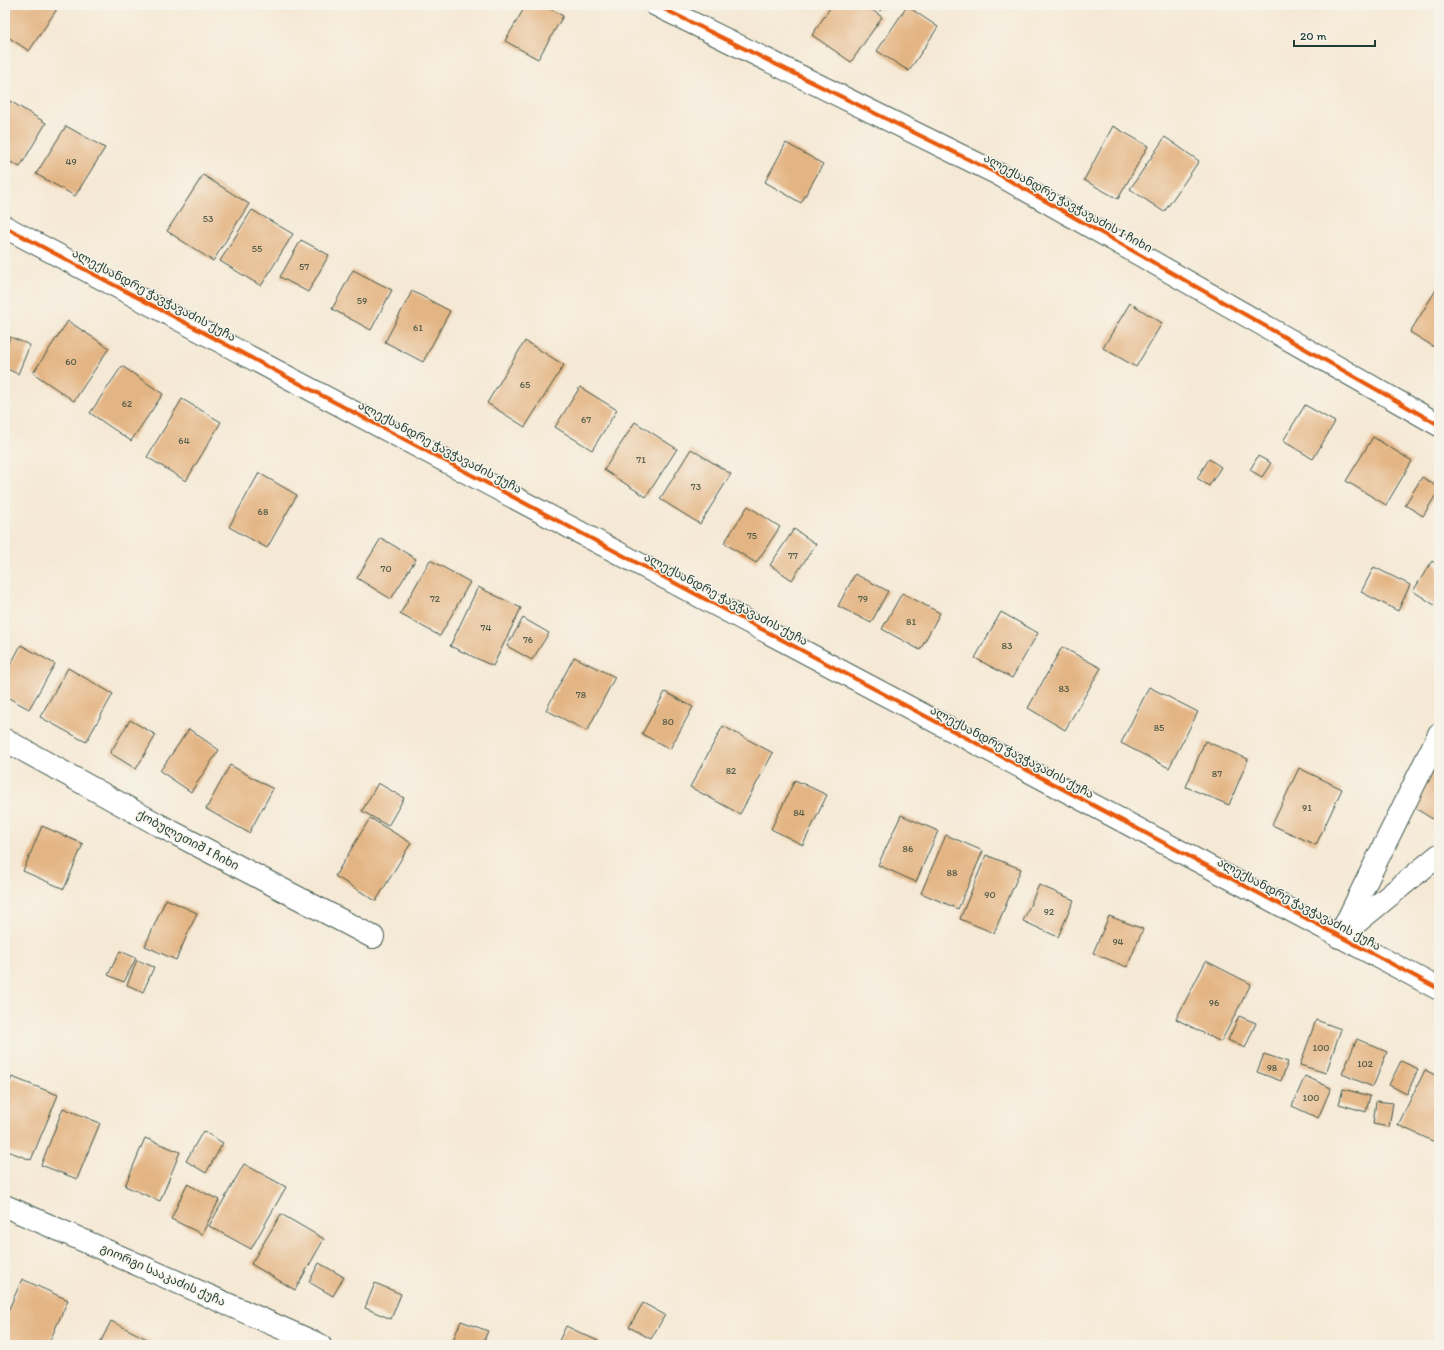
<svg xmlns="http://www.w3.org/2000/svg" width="1444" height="1350" viewBox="0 0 1444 1350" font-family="Itim,'Noto Sans Georgian',sans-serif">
<rect width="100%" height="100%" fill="#f7f3e8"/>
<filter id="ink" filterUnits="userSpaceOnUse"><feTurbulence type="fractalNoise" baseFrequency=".025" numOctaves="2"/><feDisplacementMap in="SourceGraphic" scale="8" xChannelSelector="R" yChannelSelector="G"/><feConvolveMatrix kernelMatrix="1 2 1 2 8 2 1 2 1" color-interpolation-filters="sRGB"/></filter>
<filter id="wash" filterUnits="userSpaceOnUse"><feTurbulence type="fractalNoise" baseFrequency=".012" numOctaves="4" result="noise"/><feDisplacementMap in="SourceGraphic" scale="16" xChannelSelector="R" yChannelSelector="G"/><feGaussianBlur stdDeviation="0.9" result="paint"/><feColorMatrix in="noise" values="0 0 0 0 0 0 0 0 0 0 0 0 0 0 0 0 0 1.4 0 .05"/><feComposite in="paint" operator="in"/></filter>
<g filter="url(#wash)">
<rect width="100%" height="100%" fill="#f5e9d5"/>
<g id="blocks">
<!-- building -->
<g fill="#e4b584">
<path d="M5 5H58L59 6 29 51 5 35Z"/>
<path d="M526 5H543L563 16 538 59 505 41Z"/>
<path d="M832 5H865L882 17 851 62 812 35Z"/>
<path d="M871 5H885L881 11Z"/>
<path d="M907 6 938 27 909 71 877 51Z"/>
<path d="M10 101 46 123 20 167 5 159V110Z"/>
<path d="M66 126 105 148 75 196 36 174Z"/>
<path d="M1113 126 1148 146 1118 199 1084 180Z"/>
<path d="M1165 137 1199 161 1164 212 1130 189Z"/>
<path d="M786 143 823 164 801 203 765 182Z"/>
<path d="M203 175 249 204 213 261 167 231Z"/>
<path d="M252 210 293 234 261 286 220 261Z"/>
<path d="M301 240 329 255 308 292 280 277Z"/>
<path d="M353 270 392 290 371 330 332 309Z"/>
<path d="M1439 285V350L1410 332Z"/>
<path d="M412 291 450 311 423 362 385 342Z"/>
<path d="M1130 303 1162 323 1136 367 1103 348Z"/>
<path d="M68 321 109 348 74 401 33 373Z"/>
<path d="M10 337 30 345 18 374 5 368V349Z"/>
<path d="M525 341 564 365 525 427 487 403Z"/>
<path d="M122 366 163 394 131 441 90 413Z"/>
<path d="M580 387 617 410 592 450 555 427Z"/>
<path d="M182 399 221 422 186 481 147 457Z"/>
<path d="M1305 405 1335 422 1313 459 1283 441Z"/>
<path d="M635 422 677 449 646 497 604 470Z"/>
<path d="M1373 437 1412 461 1386 505 1346 481Z"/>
<path d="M691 449 731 474 700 524 660 499Z"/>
<path d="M1258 456 1271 463 1262 477 1250 470Z"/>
<path d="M1209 459 1221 467 1209 486 1197 478Z"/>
<path d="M259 473 297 495 267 548 229 527Z"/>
<path d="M1422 477 1439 488V490L1423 516 1405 505Z"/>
<path d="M748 506 780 527 756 563 724 543Z"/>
<path d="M794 529 816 544 792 580 770 565Z"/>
<path d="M381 538 416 559 391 599 357 578Z"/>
<path d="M430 560 470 582 440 636 400 614Z"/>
<path d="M1432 561 1439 566V608L1413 591Z"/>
<path d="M1374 567 1410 585 1398 611 1361 592Z"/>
<path d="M855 574 888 591 871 623 838 606Z"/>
<path d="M478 587 521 608 493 666 450 646Z"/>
<path d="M902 593 940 613 920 650 882 629Z"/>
<path d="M1001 612 1038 633 1012 678 975 658Z"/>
<path d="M523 618 549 633 532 660 507 646Z"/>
<path d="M21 645 55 664 29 709 5 696V675Z"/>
<path d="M1062 647 1101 668 1065 730 1028 708Z"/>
<path d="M574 657 615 677 587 731 546 710Z"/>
<path d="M68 668 113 694 86 742 40 717Z"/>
<path d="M1149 687 1198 712 1169 768 1121 743Z"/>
<path d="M665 692 693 707 670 749 642 734Z"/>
<path d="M130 720 156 735 136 769 110 753Z"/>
<path d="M723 726 773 753 740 814 690 787Z"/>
<path d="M189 729 219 750 191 792 160 771Z"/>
<path d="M1205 741 1248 759 1229 805 1186 787Z"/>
<path d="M230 765 273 789 249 833 206 809Z"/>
<path d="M1299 768 1342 789 1316 845 1272 825Z"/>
<path d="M1429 769 1439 775V823L1407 803Z"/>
<path d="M795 780 827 795 803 845 771 829Z"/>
<path d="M378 783 404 798 388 826 362 811Z"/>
<path d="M901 815 938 831 916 882 878 865Z"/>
<path d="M370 818 411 843 376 901 335 876Z"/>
<path d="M42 826 83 844 64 889 23 871Z"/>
<path d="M946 835 983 851 958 909 921 893Z"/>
<path d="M986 855 1021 869 994 933 960 919Z"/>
<path d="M1039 885 1074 900 1058 937 1023 921Z"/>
<path d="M166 899 197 913 176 960 145 946Z"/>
<path d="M1109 916 1143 929 1127 967 1093 953Z"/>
<path d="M120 951 136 958 124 982 108 975Z"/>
<path d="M137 960 154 967 143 992 127 985Z"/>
<path d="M1206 961 1251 984 1221 1042 1176 1019Z"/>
<path d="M1239 1016 1256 1023 1245 1048 1228 1040Z"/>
<path d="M1316 1020 1341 1029 1326 1073 1300 1065Z"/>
<path d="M1357 1039 1387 1052 1373 1087 1342 1074Z"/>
<path d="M1264 1054 1288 1062 1281 1081 1257 1072Z"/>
<path d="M1401 1061 1418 1069 1407 1094 1389 1085Z"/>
<path d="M1425 1070 1439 1077V1144L1398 1125Z"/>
<path d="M1305 1076 1331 1088 1318 1118 1292 1106Z"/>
<path d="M12 1077 58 1095 31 1160 5 1150V1093Z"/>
<path d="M1343 1089 1370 1096 1366 1112 1339 1104Z"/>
<path d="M1376 1101 1393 1103 1389 1127 1373 1124Z"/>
<path d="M63 1108 100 1123 77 1179 41 1165Z"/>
<path d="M203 1131 223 1143 206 1173 186 1161Z"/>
<path d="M145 1138 180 1152 160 1201 125 1186Z"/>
<path d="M244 1164 286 1187 251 1249 209 1226Z"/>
<path d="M187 1184 219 1200 202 1234 171 1219Z"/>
<path d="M281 1214 324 1239 295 1290 251 1264Z"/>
<path d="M319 1263 344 1277 333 1296 309 1282Z"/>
<path d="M22 1279 68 1300 48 1345H5V1318Z"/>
<path d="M375 1283 401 1294 391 1319 365 1308Z"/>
<path d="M643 1303 665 1315 651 1339 629 1327Z"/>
<path d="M111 1321 159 1345H99Z"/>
<path d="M461 1321 488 1331 482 1345H451Z"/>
<path d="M566 1326 600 1342 599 1345H557Z"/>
</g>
</g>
</g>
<g filter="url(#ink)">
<use href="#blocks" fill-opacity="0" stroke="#3f574c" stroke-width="1"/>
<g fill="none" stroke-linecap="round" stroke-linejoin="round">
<defs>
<g id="minor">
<path d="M656 5 998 174 1439 425"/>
<path d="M5 227 1439 989"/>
<path d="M5 740 157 824 373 937"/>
<path d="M1345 932 1439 855"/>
<path d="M1339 937 1439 734"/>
<path d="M5 1206 320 1345"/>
</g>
</defs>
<!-- minor casing -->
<use href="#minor" stroke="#3f574c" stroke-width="24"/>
<!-- minor -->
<use href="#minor" stroke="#fff" stroke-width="22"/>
<defs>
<g id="cycleway">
<path d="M656 5 998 174 1439 425"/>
<path d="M5 227 1439 989"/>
</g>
</defs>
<!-- cycleway casing -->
<use href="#cycleway" stroke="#f7f3e8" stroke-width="6"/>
<!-- cycleway -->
<use href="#cycleway" stroke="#e8590c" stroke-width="4"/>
</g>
</g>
<g text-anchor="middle" stroke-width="3" stroke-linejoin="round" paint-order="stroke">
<!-- number labels -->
<g font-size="10" fill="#505b48">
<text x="71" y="165">49</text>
<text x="208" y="222">53</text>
<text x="257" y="252">55</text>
<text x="304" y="270">57</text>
<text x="362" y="304">59</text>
<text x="418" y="331">61</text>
<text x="71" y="365">60</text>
<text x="525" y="388">65</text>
<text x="127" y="407">62</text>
<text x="586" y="423">67</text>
<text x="184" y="444">64</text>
<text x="641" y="463">71</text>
<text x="696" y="490">73</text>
<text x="263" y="515">68</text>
<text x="752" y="539">75</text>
<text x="793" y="559">77</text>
<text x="386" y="572">70</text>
<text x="435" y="602">72</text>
<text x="863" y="602">79</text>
<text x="911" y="625">81</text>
<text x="486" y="631">74</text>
<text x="528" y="643">76</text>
<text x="1007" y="649">83</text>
<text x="1064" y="692">83</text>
<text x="581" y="698">78</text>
<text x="668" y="725">80</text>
<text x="1159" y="731">85</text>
<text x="731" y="774">82</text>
<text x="1217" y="777">87</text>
<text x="1307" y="811">91</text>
<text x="799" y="816">84</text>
<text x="908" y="852">86</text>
<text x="952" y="876">88</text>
<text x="990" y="898">90</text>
<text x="1049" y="915">92</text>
<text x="1118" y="945">94</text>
<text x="1214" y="1006">96</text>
<text x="1321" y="1051">100</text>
<text x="1365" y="1067">102</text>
<text x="1272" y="1071">98</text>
<text x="1311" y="1101">100</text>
</g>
<!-- street labels -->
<g font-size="12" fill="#1f3d34" stroke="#f7f3e8">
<text transform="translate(1068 203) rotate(29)" y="4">ალექსანდრე ჭავჭავაძის I ჩიხი</text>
<text transform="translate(154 295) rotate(28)" y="4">ალექსანდრე ჭავჭავაძის ქუჩა</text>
<text transform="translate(440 447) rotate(28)" y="4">ალექსანდრე ჭავჭავაძის ქუჩა</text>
<text transform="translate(726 599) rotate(28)" y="4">ალექსანდრე ჭავჭავაძის ქუჩა</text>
<text transform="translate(1012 752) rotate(28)" y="4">ალექსანდრე ჭავჭავაძის ქუჩა</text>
<text transform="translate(188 840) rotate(28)" y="4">ქობულეთიშ I ჩიხი</text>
<text transform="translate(1299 904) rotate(28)" y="4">ალექსანდრე ჭავჭავაძის ქუჩა</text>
<text transform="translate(163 1275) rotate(24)" y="4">გიორგი სააკაძის ქუჩა</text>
</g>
</g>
<!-- margin -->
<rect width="1444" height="1350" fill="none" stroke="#f7f3e8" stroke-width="20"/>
<!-- scale -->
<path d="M1294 40v6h81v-6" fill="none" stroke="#1f3d34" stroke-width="2"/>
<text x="1300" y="40" font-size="12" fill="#1f3d34" stroke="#f7f3e8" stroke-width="3" paint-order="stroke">20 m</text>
</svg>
